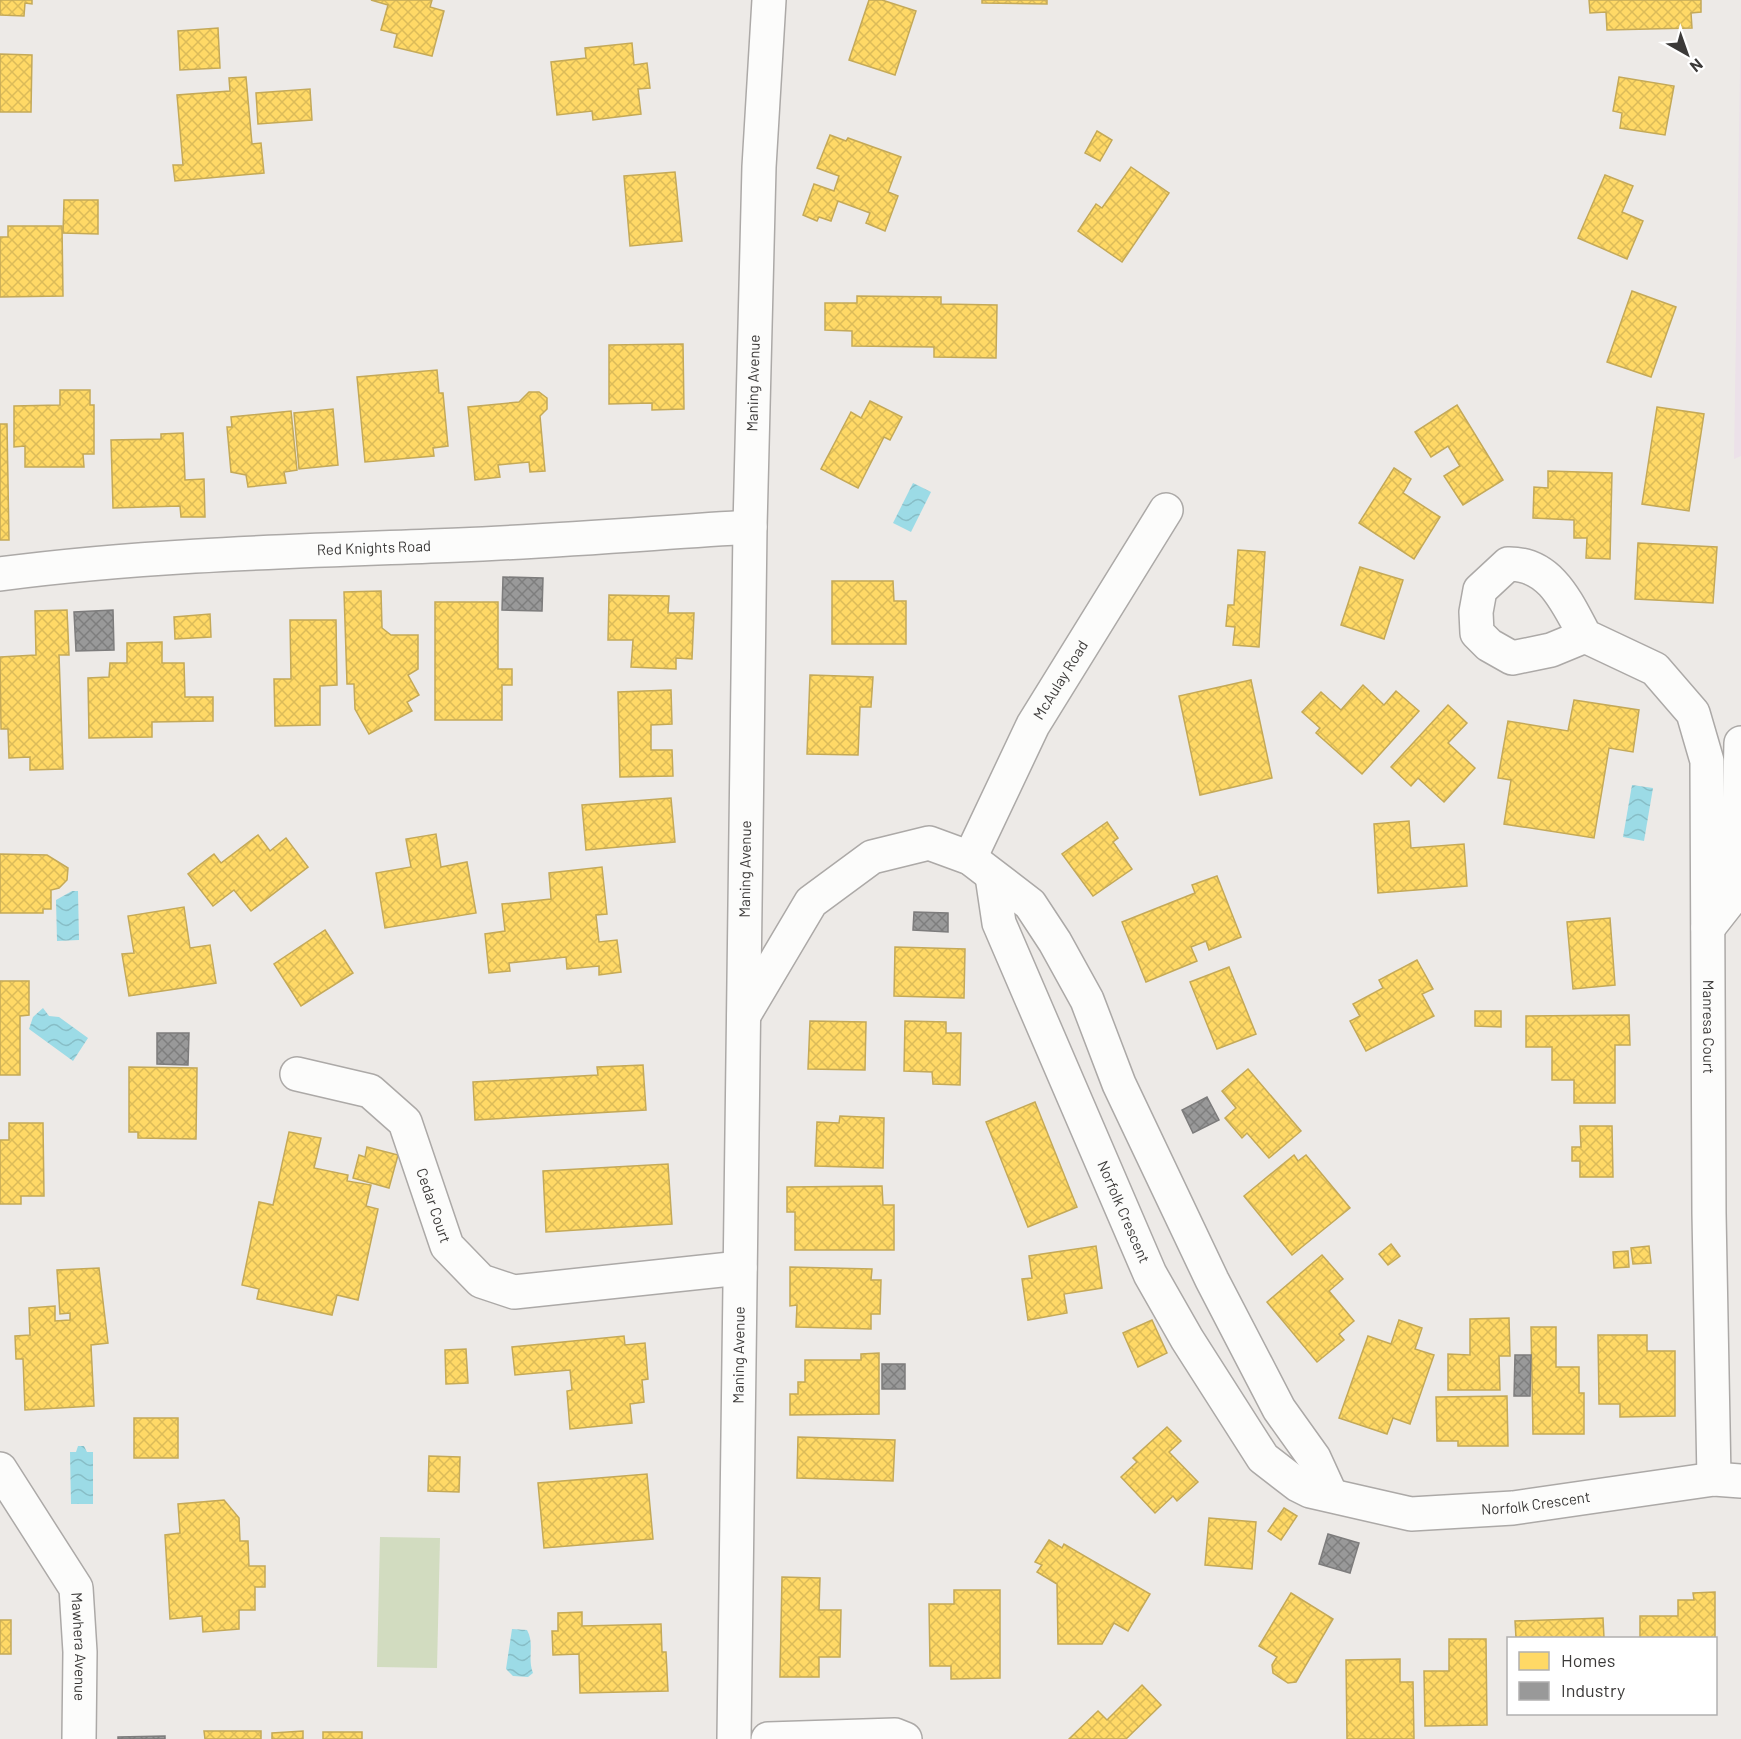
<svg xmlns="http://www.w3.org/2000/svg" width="1741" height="1739" viewBox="0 0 1741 1739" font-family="Barlow,sans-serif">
<defs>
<pattern id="water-waves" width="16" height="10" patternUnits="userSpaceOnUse" patternTransform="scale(1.5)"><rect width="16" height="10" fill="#9cdbe6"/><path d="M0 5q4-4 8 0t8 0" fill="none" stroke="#87bdc6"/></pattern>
<pattern id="homes-cross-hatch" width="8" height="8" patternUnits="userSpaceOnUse" patternTransform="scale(1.5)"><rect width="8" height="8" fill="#ffd966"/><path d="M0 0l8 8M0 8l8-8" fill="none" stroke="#dbbb59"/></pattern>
<pattern id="industry-cross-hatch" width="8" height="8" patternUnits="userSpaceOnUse" patternTransform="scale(1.5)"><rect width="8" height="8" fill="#999"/><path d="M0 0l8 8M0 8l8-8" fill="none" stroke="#7e7e7e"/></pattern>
</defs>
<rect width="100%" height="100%" fill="#edeae7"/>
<!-- education -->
<path fill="#ece1e9" d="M1741 0V456L1734 459Z"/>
<!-- pitch -->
<path fill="#d2dcc0" d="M380 1537 440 1538 437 1668 377 1667Z"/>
<!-- water -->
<g fill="url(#water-waves)">
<path d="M913 483 931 492 911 532 893 523Z"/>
<path d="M1632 785 1653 788 1644 841 1623 837Z"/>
<path d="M72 891H78L79 940 57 941 56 900Z"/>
<path d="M43 1008 49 1016 59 1017 88 1038 73 1061 29 1029 33 1017Z"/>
<path d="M78 1446H84L87 1452H93V1504H71L70 1452H76Z"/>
<path d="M512 1629 527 1630C535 1644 527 1658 533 1673L528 1677 513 1676 506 1669Z"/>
</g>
<!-- homes -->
<g fill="url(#homes-cross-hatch)" stroke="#c4a958" stroke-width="1.5">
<path d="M0 0H32V4L25 3 24 16 0 15Z"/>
<path d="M371 0H432L430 7 444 11 432 56 394 47 397 34 381 30 388 5Z"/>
<path d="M869 0H882L916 11 895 75 849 60Z"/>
<path d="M982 0H1047V4L982 3Z"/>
<path d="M1589 0H1701V12L1691 13 1692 28 1607 30 1606 12 1590 13Z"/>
<path d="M218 28 220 68 180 70 178 31Z"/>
<path d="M632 43 634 65 647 63 650 88 638 89 641 114 593 120 592 111 557 115 551 62 586 58 585 48Z"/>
<path d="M0 54 32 55 31 112H0Z"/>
<path d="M246 77 252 144 261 143 264 173 175 181 173 165H183L177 95 230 91 229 78Z"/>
<path d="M1619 77 1674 86 1665 135 1620 128 1622 113 1613 111Z"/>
<path d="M310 89 312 120 258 124 256 93Z"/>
<path d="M1097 131 1112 140 1100 161 1085 153Z"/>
<path d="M830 135 846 141 848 138 901 157 888 192 898 196 885 231 866 223 870 213 838 201 831 221 819 217 817 221 803 215 814 184 834 191 839 176 817 168Z"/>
<path d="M1131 167 1169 193 1122 262 1078 231 1096 204 1102 208Z"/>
<path d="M675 172 682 241 630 246 624 176Z"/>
<path d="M1605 175 1633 186 1622 212 1643 221 1627 259 1578 238Z"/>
<path d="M64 200H98V234L63 233Z"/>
<path d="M8 226H62L63 296 0 297V237H8Z"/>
<path d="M1632 291 1676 307 1651 377 1607 362Z"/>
<path d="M857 296 941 297V304L997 305 996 358 934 357V347L852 346V331L825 330V303H857Z"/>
<path d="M683 344 684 409 652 410V403L609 404V345Z"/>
<path d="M437 370 439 393H443L448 446 433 448 434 456 365 462 357 377Z"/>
<path d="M60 390H90V405H94V454H83L84 467H25V446L14 447V406L60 405Z"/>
<path d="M529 392H539L547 398V409L540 416 545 471 530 472 529 462 498 465 500 477 475 480 468 407 519 402Z"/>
<path d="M870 401 902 417 890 440 884 437 858 488 821 469 851 412 861 418Z"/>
<path d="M1457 405 1503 480 1463 505 1444 476 1460 466 1448 446 1431 457 1415 432Z"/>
<path d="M1657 407 1704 414 1689 511 1642 504Z"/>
<path d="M333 409 338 465 299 469 294 413Z"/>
<path d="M291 411 297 470 284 472 286 483 248 487 246 475 231 472 227 427H232L231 417Z"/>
<path d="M0 424H7L9 540H0Z"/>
<path d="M183 433 185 480 204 479 205 517H181L180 506 113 508 111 440 161 439V434Z"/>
<path d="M1394 468 1411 479 1403 493 1440 517 1414 559 1359 523Z"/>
<path d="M1548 471 1612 473 1610 559 1586 558 1587 538H1574V520L1533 518 1534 487 1548 488Z"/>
<path d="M1638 543 1717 547 1713 603 1635 599Z"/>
<path d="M1238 550 1265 552 1259 647 1233 645 1235 627 1226 626 1228 605H1234Z"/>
<path d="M1360 567 1403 580 1384 639 1341 625Z"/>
<path d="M832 581H893L894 601H906V644H832Z"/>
<path d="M381 591 382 628 391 635H418V669L408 675 419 695 407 702 412 711 369 734 355 709 354 684H347L344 592Z"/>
<path d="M609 595 669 596 668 613H694L692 659 676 658V669L631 667 633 640H608Z"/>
<path d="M435 602H498V669H512V685H502V720H435Z"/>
<path d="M67 610 69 655H59L63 769 30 770V757L9 758 8 729H1L0 657 36 655 35 611Z"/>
<path d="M210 614 211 637 175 639 174 617Z"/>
<path d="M290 620H336L337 685 320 686V725L275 726 274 679H291Z"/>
<path d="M162 642V663H184L185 697H213V721L152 722V737L89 738 88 678 109 677 110 663H127V643Z"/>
<path d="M810 675 873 677 871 707H860L858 755 807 754Z"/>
<path d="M1251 680 1272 778 1200 795 1179 696Z"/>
<path d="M1363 685 1384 705 1396 691 1419 711 1362 774 1316 733 1320 728 1302 712 1321 692 1341 710Z"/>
<path d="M671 690 672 724 651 725V750H672L673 776 620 777 618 692Z"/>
<path d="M1574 700 1639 710 1633 752 1609 748 1594 838 1504 824 1511 780 1498 778 1508 721 1568 731Z"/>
<path d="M1448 705 1467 723 1448 743 1475 768 1444 802 1418 778 1411 786 1391 767Z"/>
<path d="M671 798 675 842 586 850 582 805Z"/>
<path d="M1409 821 1411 848 1464 844 1467 886 1378 893 1374 824Z"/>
<path d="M1107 822 1118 838 1113 842 1132 869 1093 896 1062 854Z"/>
<path d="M436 834 441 867 467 862 476 913 385 928 376 873 411 867 406 839Z"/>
<path d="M258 835 270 851 286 838 308 867 251 911 234 890 213 906 188 874 214 854 221 863Z"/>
<path d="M0 854 47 855 68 868 67 880 59 888 51 890V909H43V913H0Z"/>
<path d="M602 867 607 914 596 915 599 942 617 940 621 972 599 975V966L567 969 566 957 509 963 510 971 489 973 485 934 505 931 502 904 551 899 549 873Z"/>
<path d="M1217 876 1241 937 1209 950 1206 941 1191 947 1197 961 1146 982 1122 922 1195 893 1192 885Z"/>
<path d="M184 907 190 948 210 945 216 983 129 996 122 954 134 953 128 916Z"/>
<path d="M1610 918 1615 985 1573 989 1567 922Z"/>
<path d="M325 930 353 973 301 1006 274 964Z"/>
<path d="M895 947 965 949 964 998 894 996Z"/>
<path d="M1417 960 1433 989 1422 994 1434 1016 1366 1051 1350 1021 1360 1016 1353 1004 1383 988 1379 980Z"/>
<path d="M1229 967 1256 1034 1217 1049 1190 982Z"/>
<path d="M0 981H29V1015L20 1016V1075H0Z"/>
<path d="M1475 1011H1501V1027L1475 1026Z"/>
<path d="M1629 1015 1630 1045H1615V1103H1574V1080H1552V1047H1526V1016Z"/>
<path d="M810 1021 866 1022 865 1070 808 1069Z"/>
<path d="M905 1021 946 1022V1033H961L960 1085 933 1084 932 1072 904 1071Z"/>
<path d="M643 1065 646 1110 475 1120 473 1082 598 1075 597 1067Z"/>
<path d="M129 1067 197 1068 196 1139 138 1138V1132H129Z"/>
<path d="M1248 1069 1301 1131 1269 1158 1247 1133 1242 1138 1225 1118 1236 1108 1222 1091Z"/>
<path d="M1035 1102 1077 1207 1028 1227 986 1122Z"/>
<path d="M840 1116 884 1118 883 1168 815 1166 817 1122 839 1123Z"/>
<path d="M9 1123H43L44 1196H21V1204H0V1140H9Z"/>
<path d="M1580 1126H1612L1613 1177H1580V1161H1572V1147H1581Z"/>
<path d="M289 1132 321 1138 314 1168 348 1175 347 1181 371 1185 366 1206 378 1209 358 1300 337 1295 332 1315 257 1299 259 1289 242 1285 259 1202 273 1205Z"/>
<path d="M367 1147 398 1155 389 1188 353 1178 359 1155 365 1157Z"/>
<path d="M1294 1155 1298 1161 1306 1155 1350 1208 1292 1255 1244 1196Z"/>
<path d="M668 1164 672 1224 546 1232 543 1171Z"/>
<path d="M882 1186 883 1205H894V1250H795V1212H787V1187Z"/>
<path d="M1391 1244 1400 1256 1388 1265 1379 1254Z"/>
<path d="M1096 1246 1102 1288 1064 1294 1067 1313 1028 1320 1022 1279 1032 1278 1029 1256Z"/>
<path d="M1649 1246 1651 1263 1633 1264 1631 1248Z"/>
<path d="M1628 1251 1629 1267 1614 1268 1613 1252Z"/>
<path d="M1322 1255 1343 1279 1329 1291 1354 1321 1339 1334 1344 1340 1317 1362 1267 1302Z"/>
<path d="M790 1267 872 1269 871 1280H881L880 1314H871V1329L796 1327 797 1305 790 1306Z"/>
<path d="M99 1268 108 1343 91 1345 94 1406 25 1410 23 1359H16L15 1336 30 1335 29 1308 55 1306V1321L70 1320V1313L60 1314 57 1270Z"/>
<path d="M1509 1318 1510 1356H1499L1500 1390H1448V1354L1470 1355V1319Z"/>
<path d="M1152 1320 1167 1353 1138 1367 1123 1333Z"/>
<path d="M1399 1320 1422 1328 1415 1349 1434 1355 1410 1424 1393 1418 1387 1434 1339 1418 1368 1336 1391 1344Z"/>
<path d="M1531 1327H1556V1367H1579V1393H1584V1434H1533Z"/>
<path d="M1598 1335H1647V1351H1675V1416L1620 1417V1404H1599Z"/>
<path d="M624 1336 625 1345 645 1343 648 1379 642 1380 644 1402 630 1404 632 1423 570 1429 567 1391 572 1390 570 1370 515 1375 512 1347Z"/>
<path d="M466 1349 468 1383 446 1384 445 1350Z"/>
<path d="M879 1353V1414L790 1415V1394H798V1382H805V1360H861V1354Z"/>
<path d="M1507 1396 1508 1446H1458V1441H1437L1436 1397Z"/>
<rect x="134" y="1418" width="44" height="40"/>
<path d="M1167 1427 1181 1441 1169 1452 1198 1482 1177 1501 1173 1496 1155 1513 1121 1477 1137 1462 1133 1458Z"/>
<path d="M798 1437 895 1440 893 1481 797 1478Z"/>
<path d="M429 1456 460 1457 459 1492 428 1491Z"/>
<path d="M647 1474 653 1539 544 1548 538 1483Z"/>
<path d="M224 1500 239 1518 240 1541H248L249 1566H265V1587H255V1610H239V1629L203 1632 202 1616 170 1619 165 1535 180 1533 178 1504Z"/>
<path d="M1284 1508 1297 1516 1281 1540 1268 1531Z"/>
<path d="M1209 1518 1256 1522 1252 1569 1205 1565Z"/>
<path d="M1049 1540 1062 1548 1064 1544 1150 1594 1128 1631 1114 1623 1102 1644H1058L1057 1584 1037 1572 1042 1565 1035 1562Z"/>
<path d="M782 1577 820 1578 819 1610H841L840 1657H819V1677H780Z"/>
<path d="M954 1590H1000V1678L951 1679V1666H930L929 1604H954Z"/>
<path d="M1715 1592V1638H1640V1616H1678V1600H1694L1693 1593Z"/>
<path d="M1291 1593 1333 1619 1296 1682 1288 1683 1273 1673 1272 1665 1277 1657 1259 1646Z"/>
<path d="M582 1612V1626L661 1624 662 1652H666L668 1691 580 1693 579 1654 553 1655 552 1631H558V1613Z"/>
<path d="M1603 1618 1604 1638H1516L1515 1621Z"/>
<rect x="0" y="1620" width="11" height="34"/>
<path d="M1449 1639H1486L1487 1725 1425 1726 1424 1671H1449Z"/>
<path d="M1400 1659V1682H1413L1414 1739H1347L1346 1660Z"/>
<path d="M1142 1685 1161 1705 1126 1739H1069L1098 1711 1107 1720Z"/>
<path d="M204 1731H261V1739H205Z"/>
<path d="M303 1731V1739H272V1733Z"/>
<rect x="323" y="1732" width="39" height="7"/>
</g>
<!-- industry -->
<g fill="url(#industry-cross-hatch)" stroke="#7d7c7c" stroke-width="1.5">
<path d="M503 577 543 578 542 611 502 610Z"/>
<path d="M113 610 114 650 76 651 74 612Z"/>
<path d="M914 912 948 913V932L913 930Z"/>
<path d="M157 1033H189L188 1065 157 1064Z"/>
<path d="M1207 1097 1219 1120 1193 1133 1182 1110Z"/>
<path d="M1515 1355H1531L1530 1396H1514Z"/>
<rect x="882" y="1364" width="23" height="25"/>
<path d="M1328 1534 1359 1543 1350 1573 1319 1564Z"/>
<path d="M165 1736V1739H118V1737Z"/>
</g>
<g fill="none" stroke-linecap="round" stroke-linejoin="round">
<defs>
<g id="minor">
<path id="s1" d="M0 574C152 554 305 551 459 545 556 541 653 533 750 527"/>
<path id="s2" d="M1585 636C1567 603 1551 563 1508 564L1480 590 1476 612 1477 633 1489 645 1512 658 1551 650 1585 636 1655 669 1693 713 1707 761 1709 1213 1714 1479"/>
<path id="s3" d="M970 858 1033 725 1166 510"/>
<path id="s4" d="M992 876 999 923 1150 1274 1187 1339 1263 1458 1298 1485 1310 1491 1411 1514 1513 1508 1714 1479 1741 1481"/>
<path d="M1708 928 1737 891 1741 743"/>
<path d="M744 1015 811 902 872 857 929 843 970 858 1030 904 1055 942 1087 1000 1119 1084 1212 1280 1279 1409 1314 1458 1330 1493"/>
<path id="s5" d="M297 1074 370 1091 405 1122 447 1246 481 1281 514 1292 740 1268"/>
<path id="s6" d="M0 1469 76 1588 80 1652 79 1739"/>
<path id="s7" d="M734 1739 750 527 759 167 769 0"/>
<path d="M768 1739 895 1735 905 1739"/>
</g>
</defs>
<!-- minor casing -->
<use href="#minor" stroke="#aca9a7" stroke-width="36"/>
<!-- minor -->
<use href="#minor" stroke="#fcfcfb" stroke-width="33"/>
</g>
<g text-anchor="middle" stroke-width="6" stroke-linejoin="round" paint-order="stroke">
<!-- street labels -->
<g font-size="15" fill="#3c3a39" stroke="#fff">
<text dy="5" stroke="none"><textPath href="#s7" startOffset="1356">Maning Avenue</textPath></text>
<text dy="5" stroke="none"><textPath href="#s1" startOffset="375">Red Knights Road</textPath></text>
<text dy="5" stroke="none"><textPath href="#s3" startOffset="200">McAulay Road</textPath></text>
<text dy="5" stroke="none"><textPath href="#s7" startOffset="870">Maning Avenue</textPath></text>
<text dy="5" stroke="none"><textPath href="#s2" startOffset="765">Manresa Court</textPath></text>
<text dy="5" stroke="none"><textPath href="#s5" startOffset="210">Cedar Court</textPath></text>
<text dy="5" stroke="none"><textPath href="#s4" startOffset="362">Norfolk Crescent</textPath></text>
<text dy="5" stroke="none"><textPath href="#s7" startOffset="384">Maning Avenue</textPath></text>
<text dy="5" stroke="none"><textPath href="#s4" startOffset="932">Norfolk Crescent</textPath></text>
<text dy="5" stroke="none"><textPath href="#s6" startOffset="200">Mawhera Avenue</textPath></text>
</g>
</g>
<!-- legend -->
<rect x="1507" y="1637" width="210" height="78" fill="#ffffff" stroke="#b1b0b0" stroke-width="1.5"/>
<rect x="1519" y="1652" width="30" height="18" fill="#ffd966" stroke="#b1b0b0" stroke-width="1.5"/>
<text x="1561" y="1667" font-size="18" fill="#3c3a39">Homes</text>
<rect x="1519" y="1682" width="30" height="18" fill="#999999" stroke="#b1b0b0" stroke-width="1.5"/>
<text x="1561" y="1697" font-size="18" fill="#3c3a39">Industry</text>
<!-- north arrow -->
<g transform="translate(1687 54) rotate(140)" stroke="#ffffff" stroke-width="4.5" paint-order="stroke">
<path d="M0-4.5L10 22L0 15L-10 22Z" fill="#3c3a39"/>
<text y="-9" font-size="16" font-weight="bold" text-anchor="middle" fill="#3c3a39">N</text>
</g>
</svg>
